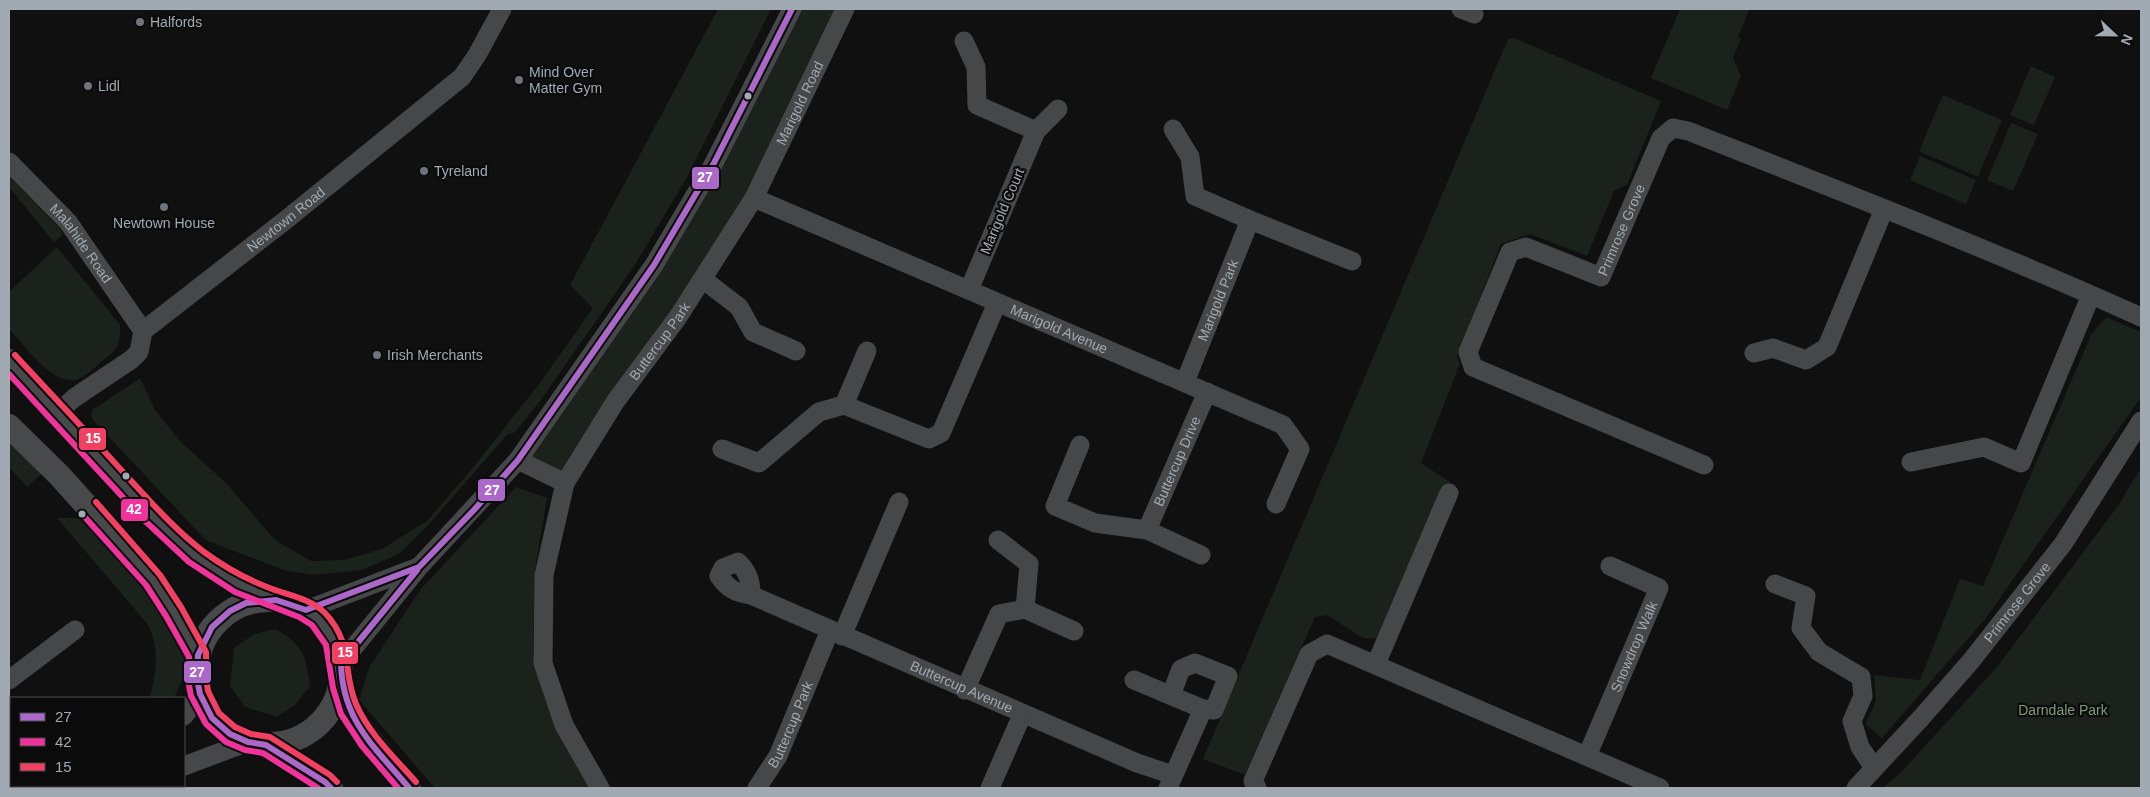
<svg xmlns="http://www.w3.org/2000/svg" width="2150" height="797" viewBox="0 0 2150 797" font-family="Helvetica,sans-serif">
<rect width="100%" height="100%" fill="#101011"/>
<!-- green -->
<g fill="#1b211b">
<path d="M718 9H771L686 179 633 268 540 401 515 432 507 435 430 523 399 554 362 570 314 575 287 571 208 541 198 532 93 420 91 415 92 410 140 378 155 410 181 442 227 484 275 540 311 561 344 560 382 549 427 521 472 469 539 384 593 308 570 285Z"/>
<path d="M792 9H845L754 198 565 483 518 460 655 266Z"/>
<path d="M1680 9 1749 10 1738 37 1741 39 1733 58 1741 76 1727 110 1651 78Z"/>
<path d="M1514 38 1661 101 1627 185 1614 191 1587 256 1530 234 1501 244 1457 357 1460 364 1421 463 1451 483 1390 627 1375 639 1363 638 1327 615 1315 617 1245 775 1203 759 1508 39Z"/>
<path d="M2031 66 2055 77 2034 125 2010 115Z"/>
<path d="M1943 95 2002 120 1978 177 1919 151Z"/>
<path d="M2011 123 2038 134 2013 191 1987 180Z"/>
<path d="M1920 156 1976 180 1966 204 1910 180Z"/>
<path d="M9 176 61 230 62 235 54 242 9 187Z"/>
<path d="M57 247 120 325C121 346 116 351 100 363 94 368 86 376 78 379 54 388 24 345 9 329V292Z"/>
<path d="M2106 317 2141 332V397L1986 618 1882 738 1865 724 1876 702 1874 675 1920 680 1960 579 1983 586 2091 335Z"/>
<path d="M9 426 47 469 27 487 9 467Z"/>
<path d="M2141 468V788H1883L1903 770 1997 667 2118 506Z"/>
<path d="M516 487 547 498 535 570 533 653 563 742 591 788H435L359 700 369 668 420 590Z"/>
<path d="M57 518H87C116 551 189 620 186 666 185 677 178 688 174 698H150C156 672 160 653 149 626Z"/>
<path d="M275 629C303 644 306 656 310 686L295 705 277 717 245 707 230 686 234 648 254 634Z"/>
</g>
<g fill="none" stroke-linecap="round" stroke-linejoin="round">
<!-- minor -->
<g stroke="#454749" stroke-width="19">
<path d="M1461 9 1474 14"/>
<path d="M964 41 976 67 977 105 1036 131 969 290"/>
<path d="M1173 129 1190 157 1195 196 1250 220"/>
<path d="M1036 131 1058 109"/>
<path id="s1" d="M9 162 68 222 143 331"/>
<path id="s2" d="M754 198 1283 425 1300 449 1276 504"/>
<path d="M704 280 739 307 753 332 796 351"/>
<path d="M1754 353 1773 348 1806 360 1827 347 1884 209"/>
<path id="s3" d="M1185 382 1250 220 1352 261"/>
<path d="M844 405 867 351"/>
<path id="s4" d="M57 413 74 398 132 359 139 352 143 331 287 219 462 77 477 55 502 9"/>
<path d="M1080 445 1055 506 1095 523 1147 530 1201 555"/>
<path d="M722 449 759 463 819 412 844 405 929 439 941 433 997 303"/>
<path d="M518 460 565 483"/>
<path d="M1911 462 1984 447 2021 463 2091 295"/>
<path id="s5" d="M1704 465 1473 367 1468 352 1510 252 1526 247 1601 277 1661 138 1673 128 1688 131C1840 191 1992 250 2141 317"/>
<path id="s6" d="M1147 530 1207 392"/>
<path d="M1775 584 1806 596 1801 628 1819 652 1861 677 1863 696 1852 721 1860 747 1874 768"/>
<path id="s7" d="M751 595C751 581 748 572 738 562L723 568 719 576C728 589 736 593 751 595L1137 763 1173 775"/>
<path d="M1025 609 1074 631"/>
<path d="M306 610 418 567"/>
<path d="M842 636 899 502"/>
<path d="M341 663 419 567 518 460 654 265 714 163 792 9"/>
<path d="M1376 664 1449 493"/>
<path d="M9 680 75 630"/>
<path d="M1134 680 1203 709 1168 788"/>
<path d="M965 690 999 614 1025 609 1029 564 998 540"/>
<path d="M1171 695 1181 669 1195 663 1228 676 1214 710 1203 709"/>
<path d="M184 716 200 694"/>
<path id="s8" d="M1587 756 1659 588 1610 566"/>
<path d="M184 766 248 742"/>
<path d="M130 788 132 786"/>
<path id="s9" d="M600 788 564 725 543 663 544 575 565 483 615 402 678 317 754 198 845 9"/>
<path id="s10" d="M757 788 778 756 830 630"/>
<path d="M990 788 1022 715"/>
<path d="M1257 788 1253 781 1309 654 1327 644 1660 788"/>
<path id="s11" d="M1856 788 1921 718 1971 661 2063 544 2141 421"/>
</g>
<!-- major -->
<g stroke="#47494b" stroke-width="24">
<path d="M9 361 161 526 207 565 240 585 275 599"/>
<path d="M9 426 60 476 153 580 198 655"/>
<circle cx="269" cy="672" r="72"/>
<path d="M341 682 349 710 366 735 409 788"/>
<path d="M266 745 325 782 331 788"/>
</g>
<defs>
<g id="bus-1">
<path d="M331 788 325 782 266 745 248 742 230 734 212 718 200 694 197 679 198 655 212 627 230 611 246 603 276 600 306 610 419 567 474 510 518 460 654 265 714 163 792 9"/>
<path d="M409 788C375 747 342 721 341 663L417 570"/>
</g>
<g id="bus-2">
<path d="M9 374 143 519 189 562 235 592 299 617 312 625 326 645 333 688 341 714 362 746 398 788"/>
<path d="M82 514 146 585 166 616 189 657 188 680 191 696 206 724 226 742 245 750 263 753 318 788"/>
</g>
<g id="bus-3">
<path d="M15 355C51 394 88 433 123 472 149 500 174 529 204 552 223 566 244 578 267 587 286 595 310 598 325 613 354 644 342 671 356 704 369 734 395 758 416 782"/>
<path d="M96 502 160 575 181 607 206 652V678L208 691 219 713 235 727 251 734 270 737 330 775 337 782"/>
</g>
</defs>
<!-- bus-1 casing -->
<use href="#bus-1" stroke="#0b0b0c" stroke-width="10"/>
<!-- bus-2 casing -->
<use href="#bus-2" stroke="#0b0b0c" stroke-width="10"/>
<!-- bus-3 casing -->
<use href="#bus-3" stroke="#0b0b0c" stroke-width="10"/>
<!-- bus-1 -->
<use href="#bus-1" stroke="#ac68c9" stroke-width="6"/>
<!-- bus-2 -->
<use href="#bus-2" stroke="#ef339a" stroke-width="6"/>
<!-- bus-3 -->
<use href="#bus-3" stroke="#f24062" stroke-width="6"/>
</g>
<!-- markers -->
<g fill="#6e747a" stroke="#0b0b0c" stroke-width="2">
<circle cx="140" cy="22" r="5"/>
<circle cx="519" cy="80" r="5"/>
<circle cx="88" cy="86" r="5"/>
<circle cx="424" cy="171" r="5"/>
<circle cx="164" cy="207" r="5"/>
<circle cx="377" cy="355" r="5"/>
</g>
<g fill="#a1aab2" stroke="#0b0b0c" stroke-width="2">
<circle cx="748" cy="96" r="4.5"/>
<circle cx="126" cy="476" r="4.5"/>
<circle cx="82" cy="514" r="4.5"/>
</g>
<g text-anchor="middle" stroke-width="4.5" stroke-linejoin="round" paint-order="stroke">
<!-- poi labels -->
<g font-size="14" fill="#a1aab2" stroke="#0b0b0c" text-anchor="start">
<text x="150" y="27">Halfords</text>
<text x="529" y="77">Mind Over<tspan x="529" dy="16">Matter Gym</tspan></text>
<text x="98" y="91">Lidl</text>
<text x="434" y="176">Tyreland</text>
<text x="164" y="228" text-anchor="middle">Newtown House</text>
<text x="387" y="360">Irish Merchants</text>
</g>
<!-- street labels -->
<g font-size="14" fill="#a1aab2" stroke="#0b0b0c">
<text dy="5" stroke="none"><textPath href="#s9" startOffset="768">Marigold Road</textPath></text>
<text transform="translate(1002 211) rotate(-67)" y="5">Marigold Court</text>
<text dy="5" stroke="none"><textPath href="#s4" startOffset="305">Newtown Road</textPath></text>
<text dy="5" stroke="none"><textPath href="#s5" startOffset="524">Primrose Grove</textPath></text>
<text dy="5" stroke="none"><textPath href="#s1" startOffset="109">Malahide Road</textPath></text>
<text dy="5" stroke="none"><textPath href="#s3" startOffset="88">Marigold Park</textPath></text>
<text dy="5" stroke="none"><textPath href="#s2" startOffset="332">Marigold Avenue</textPath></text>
<text dy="5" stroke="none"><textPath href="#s9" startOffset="491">Buttercup Park</textPath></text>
<text dy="5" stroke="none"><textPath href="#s6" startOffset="75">Buttercup Drive</textPath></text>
<text dy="5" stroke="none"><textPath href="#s11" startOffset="246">Primrose Grove</textPath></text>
<text dy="5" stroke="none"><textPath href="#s8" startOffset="119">Snowdrop Walk</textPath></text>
<text dy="5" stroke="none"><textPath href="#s7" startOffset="330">Buttercup Avenue</textPath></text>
<text dy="5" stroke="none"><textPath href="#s10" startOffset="72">Buttercup Park</textPath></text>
</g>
<!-- park labels -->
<g font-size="14" fill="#7d9d78" stroke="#0b0b0c">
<text x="2063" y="715">Darndale Park</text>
</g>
</g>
<g stroke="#0b0b0c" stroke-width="2">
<rect x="691" y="166" width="29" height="24" rx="5" fill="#ac68c9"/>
<rect x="78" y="427" width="29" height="24" rx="5" fill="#f24062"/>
<rect x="477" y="478" width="29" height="24" rx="5" fill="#ac68c9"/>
<rect x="120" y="498" width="29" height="24" rx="5" fill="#ef339a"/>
<rect x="331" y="641" width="28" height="24" rx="5" fill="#f24062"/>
<rect x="183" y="660" width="29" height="24" rx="5" fill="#ac68c9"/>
</g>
<g font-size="14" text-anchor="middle" font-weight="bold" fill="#fff">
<text x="705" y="182">27</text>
<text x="93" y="443">15</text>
<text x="492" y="495">27</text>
<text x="134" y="514">42</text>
<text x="345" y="657">15</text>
<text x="197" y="677">27</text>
</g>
<!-- border -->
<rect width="2150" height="797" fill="none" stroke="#a1aab2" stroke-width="20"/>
<!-- legend -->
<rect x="10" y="697" width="175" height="90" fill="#0b0b0c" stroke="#474b4e"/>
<rect x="20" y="713" width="25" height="8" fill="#ac68c9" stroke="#474b4e"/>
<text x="55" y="722" font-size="15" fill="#a1aab2">27</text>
<rect x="20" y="738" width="25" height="8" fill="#ef339a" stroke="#474b4e"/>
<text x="55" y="747" font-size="15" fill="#a1aab2">42</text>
<rect x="20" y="763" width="25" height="8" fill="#f24062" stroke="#474b4e"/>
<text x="55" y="772" font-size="15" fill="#a1aab2">15</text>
<!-- north arrow -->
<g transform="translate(2115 35) rotate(112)" stroke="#0b0b0c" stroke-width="4" paint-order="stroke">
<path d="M0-4L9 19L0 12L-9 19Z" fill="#a1aab2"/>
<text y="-8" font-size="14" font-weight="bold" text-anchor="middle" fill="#a1aab2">N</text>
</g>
</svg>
